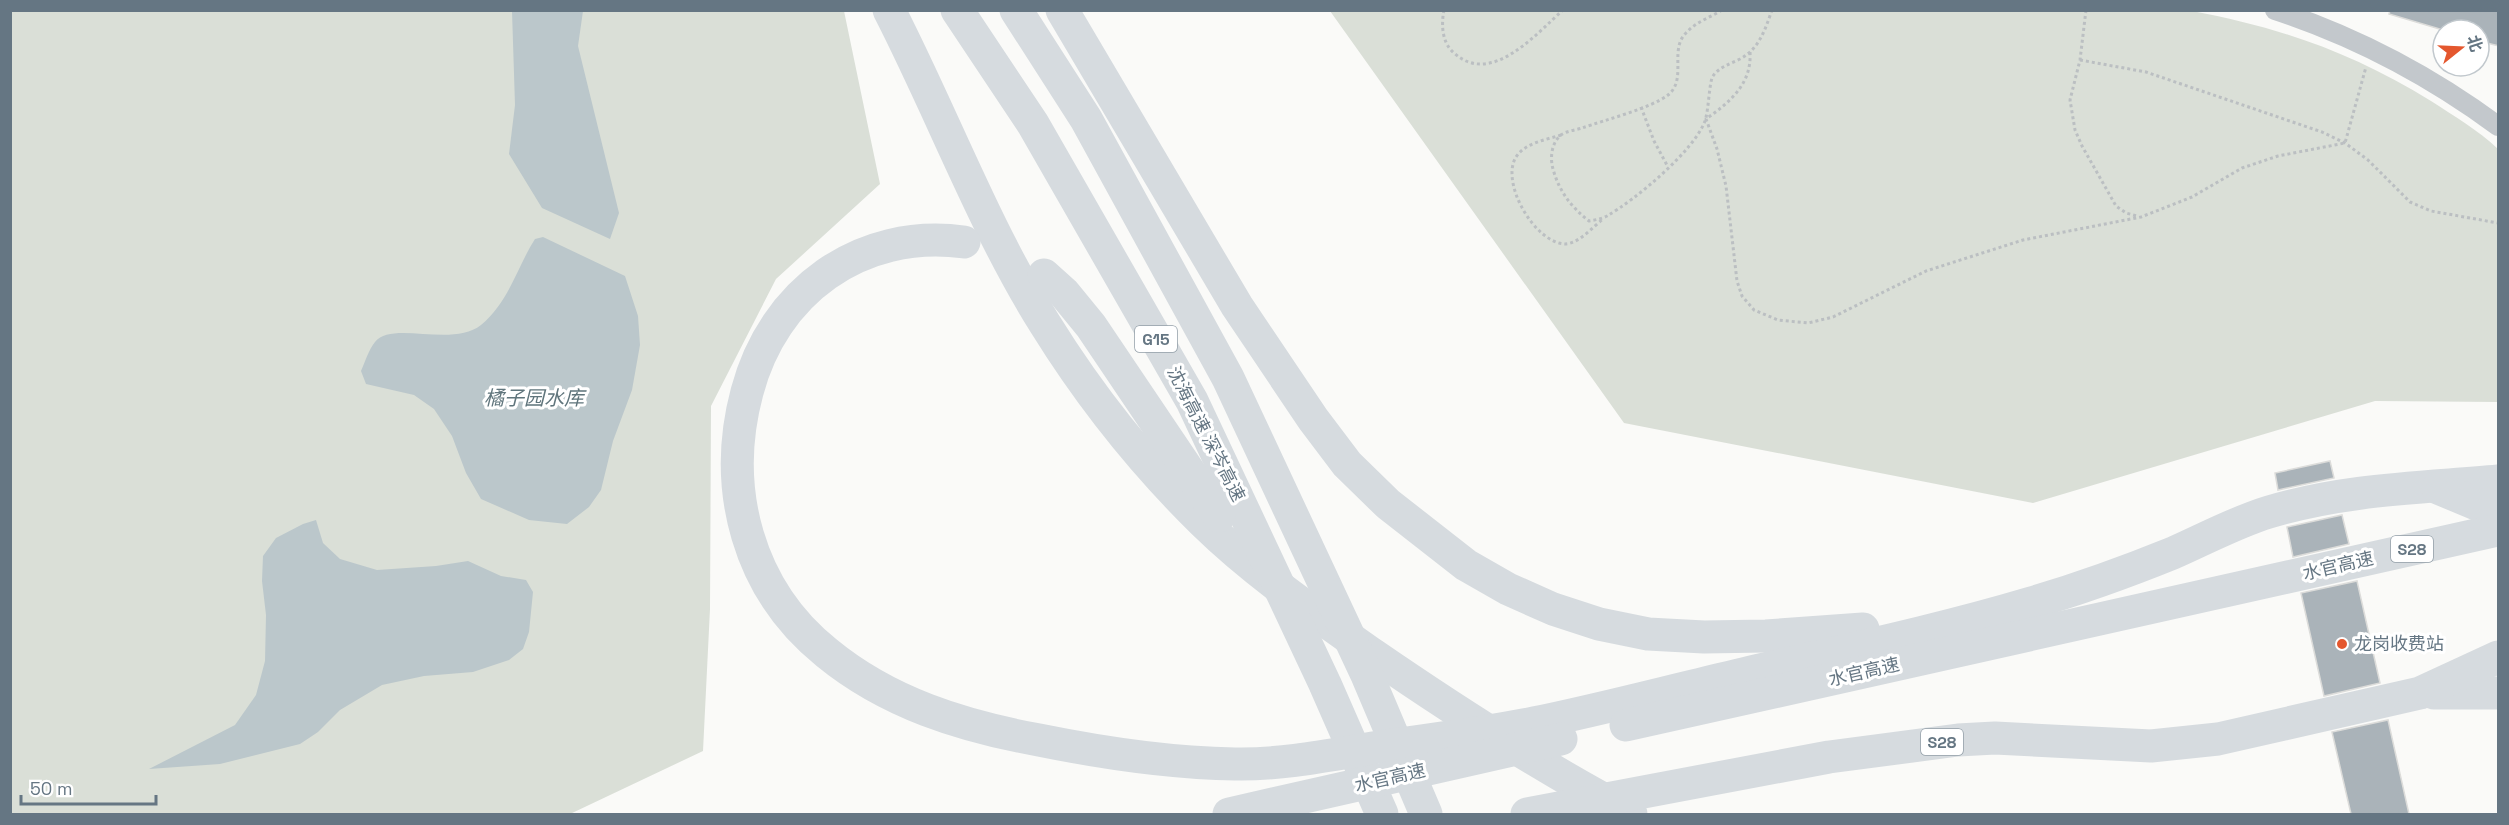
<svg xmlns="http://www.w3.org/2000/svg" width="2509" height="825" viewBox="0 0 2509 825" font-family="'Space Grotesk','Noto Sans SC',sans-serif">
<rect width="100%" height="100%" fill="#fafaf8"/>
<!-- green -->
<g fill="#dadfd7">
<path d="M10 11H844L880 184 776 279 711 406 710 609 703 751 570 814H11Z"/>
<path d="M2192 11C2282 28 2353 53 2431 101 2454 116 2478 130 2498 149V402L2375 401 2033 503 1624 423 1330 11Z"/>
</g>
<!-- water -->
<g fill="#bbc7cb">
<path d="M512 11H583L578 46 619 213 610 239 542 208 509 154 515 105Z"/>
<path d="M543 237 625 276 638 316 640 345 632 390 613 441 601 490 589 507 567 524 529 520 481 499 466 473 452 436 434 409 414 395 366 384 361 371C365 362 369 349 375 342 392 320 452 348 481 325 509 302 517 267 535 239Z"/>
<path d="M316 520 323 543 340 559 377 570 436 566 468 561 501 576 526 580 533 592 529 632 523 649 509 660 473 672 424 676 382 685 340 710 318 732 300 744 220 764 149 769 235 725 256 695 265 661 266 615 262 581 263 556 276 538 303 524Z"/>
</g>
<!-- building -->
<g fill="#aab3b9" stroke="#dcdcda" stroke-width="1.5">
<path d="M2390 10H2499V46L2479 41V30H2443L2389 14Z"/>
<path d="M2330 461 2334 478 2278 490 2275 473Z"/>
<path d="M2342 515 2349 544 2293 557 2287 527Z"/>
<path d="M2357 581 2380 683 2324 696 2301 593Z"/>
<path d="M2388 720 2409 814H2351L2332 732Z"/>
</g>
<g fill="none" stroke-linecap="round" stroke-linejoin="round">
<!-- path -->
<g stroke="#bbbfc2" stroke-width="3" stroke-dasharray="3 3" stroke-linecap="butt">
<path d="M1444 10C1441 25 1442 43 1454 53 1491 87 1536 34 1563 10"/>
<path d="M1722 10C1711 17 1696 22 1687 32 1668 49 1688 79 1668 95 1651 108 1605 120 1582 128 1576 130 1566 131 1561 135 1551 143 1550 159 1553 169 1559 191 1571 207 1589 221 1595 220 1601 219 1607 216 1635 200 1694 151 1705 121 1709 109 1709 82 1713 76 1719 67 1730 64 1740 59 1759 49 1765 30 1772 10"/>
<path d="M2086 10 2080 60 2070 100 2075 130 2082 146 2116 206 2126 213 2137 216"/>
<path d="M1750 52C1752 84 1730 102 1706 119L1717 149 1726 186 1737 281 1742 296 1754 310 1778 320 1808 323 1833 317 1926 271 2023 240 2141 217 2192 197 2242 168 2278 156 2345 143 2366 67"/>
<path d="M2080 60 2146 72 2322 132 2345 143 2368 160 2410 202 2431 211 2498 223"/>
<path d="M1641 107 1654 141 1668 167"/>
<path d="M1561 135C1545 140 1525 143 1516 157 1500 183 1535 243 1565 244 1578 244 1593 227 1603 219"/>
</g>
<!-- minor -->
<path stroke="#c3c8cc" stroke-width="20" d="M2275 10C2357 37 2429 75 2498 126"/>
<!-- motorway -->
<g stroke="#d6dbdf" stroke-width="33">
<path d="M889 10C942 113 984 227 1045 324 1089 395 1143 463 1203 522 1254 572 1314 613 1372 654 1455 711 1541 767 1631 814"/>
<path d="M957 10 1033 124 1192 401 1325 684 1382 814"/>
<path d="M1016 10 1086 119 1228 378 1367 675 1426 814"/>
<path d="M1062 10 1237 306 1313 419 1347 464 1388 504 1466 565 1508 589 1553 609 1599 624 1648 634 1704 637 1766 636 1863 629"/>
<path d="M964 242C860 228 773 292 747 392 721 489 748 590 827 653 888 703 962 726 1039 740 1103 753 1169 763 1235 764 1285 765 1335 754 1385 746 1434 739 1485 733 1534 723 1598 710 1662 693 1726 678 1827 654 1930 633 2031 603 2079 589 2126 572 2173 553 2205 539 2236 522 2269 512 2345 489 2420 488 2498 481"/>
<path d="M1044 275 1064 293 1091 326 1219 516"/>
<path d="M2438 488 2498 513"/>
<path d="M2434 693H2498"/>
<path d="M1626 725 2498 530"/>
<path d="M1229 814 1561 739"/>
<path d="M1527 814 1829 757 1958 740 1995 738 2151 746 2218 739 2420 693 2498 657"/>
</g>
</g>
<!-- markers -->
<circle fill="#e4572e" stroke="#fff" stroke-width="2" cx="2342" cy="644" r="6"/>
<g text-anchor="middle" stroke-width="6" stroke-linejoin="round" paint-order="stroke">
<!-- shield labels -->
<g fill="#fff" stroke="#939fa8" stroke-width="1.5">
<rect x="1135" y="326" width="42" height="26" rx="4.5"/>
<rect x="2391" y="536" width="42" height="26" rx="4.5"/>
<rect x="1921" y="729" width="42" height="26" rx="4.5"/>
</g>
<g font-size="16" font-weight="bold" fill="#657683">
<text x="1156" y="345">G15</text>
<text x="2412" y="555">S28</text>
<text x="1942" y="748">S28</text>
</g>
<!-- street labels -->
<g font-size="18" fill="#657683" stroke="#fff">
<text transform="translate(1206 434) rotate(63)" y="6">沈海高速 深岑高速</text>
<text transform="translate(2338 566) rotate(-13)" y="6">水官高速</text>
<text transform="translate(1864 672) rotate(-13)" y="6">水官高速</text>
<text transform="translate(1390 778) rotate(-13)" y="6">水官高速</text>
</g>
<!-- poi labels -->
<g font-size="18" fill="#657683" stroke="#fff" text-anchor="start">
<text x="2354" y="650">龙岗收费站</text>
</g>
<!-- water labels -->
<g font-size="20" font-style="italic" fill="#60757c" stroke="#fff">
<text x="534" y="405">橘子园水库</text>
</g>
</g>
<!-- border -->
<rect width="2509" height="825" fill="none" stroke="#657683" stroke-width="24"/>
<!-- north arrow -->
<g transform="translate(2461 48) rotate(72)"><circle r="28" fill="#ffffff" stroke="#c1c8cd" stroke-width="1.5"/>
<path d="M0-4.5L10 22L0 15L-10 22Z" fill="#e4572e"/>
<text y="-9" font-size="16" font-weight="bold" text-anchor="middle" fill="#657683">北</text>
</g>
<!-- scale -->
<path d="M21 795v9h135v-9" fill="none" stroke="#657683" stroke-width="3"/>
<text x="30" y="795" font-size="18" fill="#657683" stroke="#ffffff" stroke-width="4.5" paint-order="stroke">50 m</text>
</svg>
